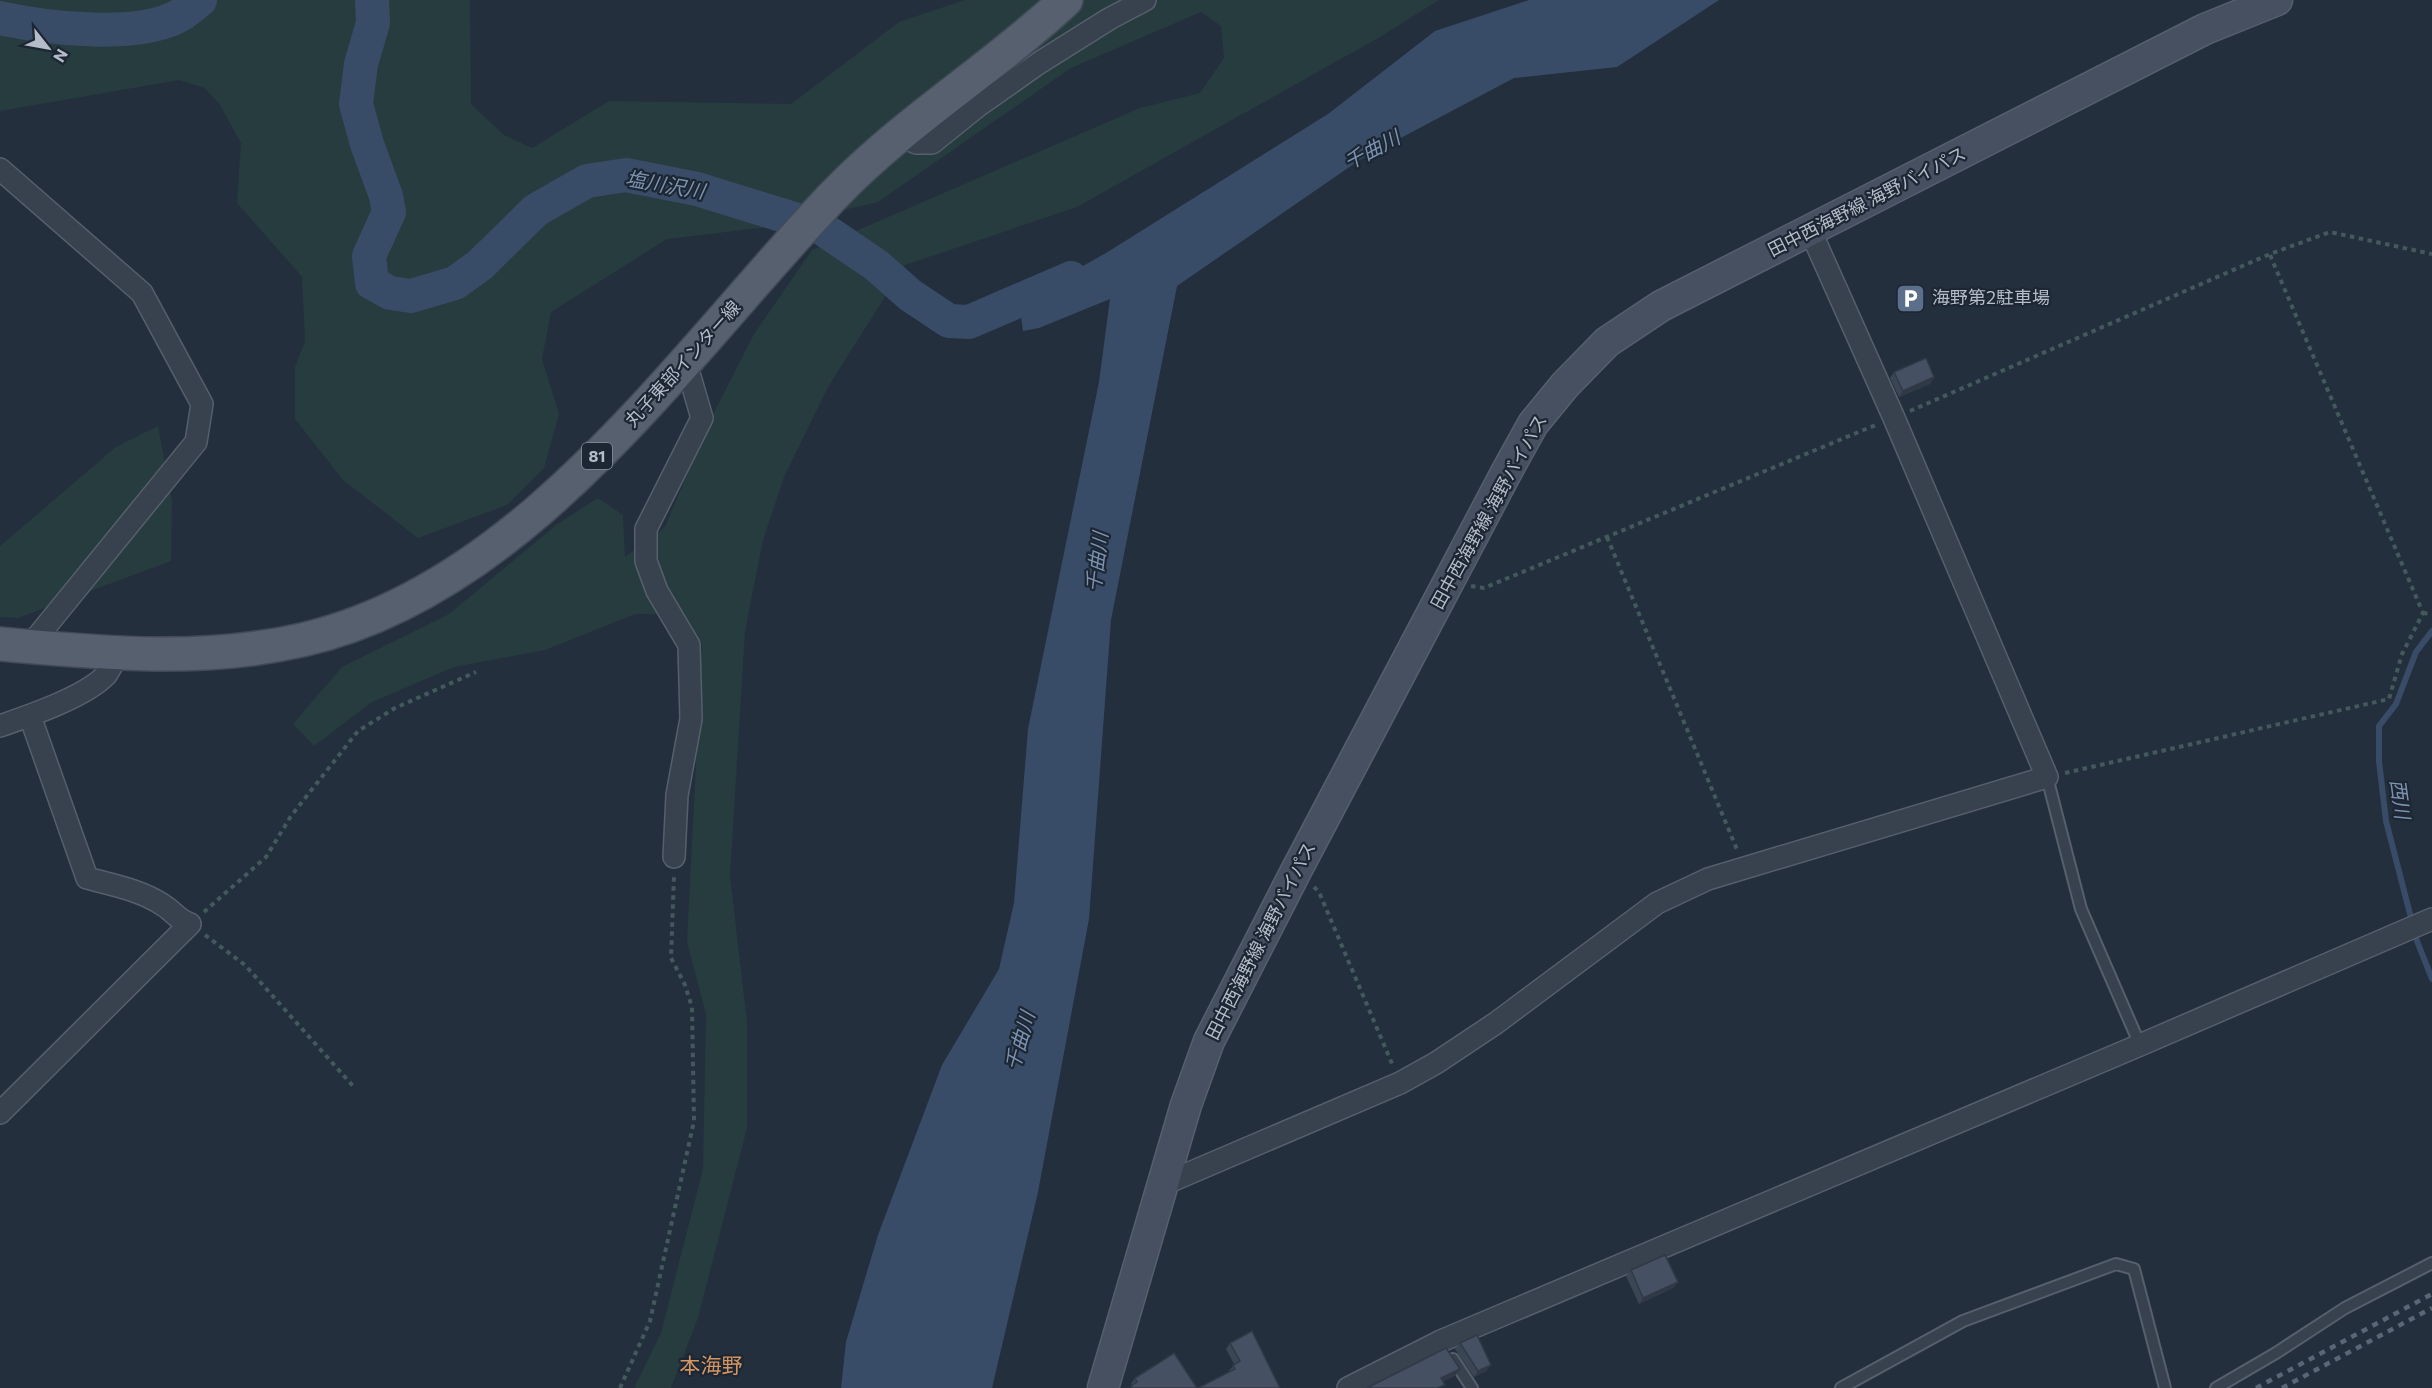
<svg xmlns="http://www.w3.org/2000/svg" width="2432" height="1388" viewBox="0 0 2432 1388" font-family="Commissioner,'Noto Sans JP',sans-serif">
<rect width="100%" height="100%" fill="#242f3e"/>
<!-- green -->
<g fill="#263c3f">
<path d="M0 0H470L471 104 504 135 532 148 609 101 791 104 899 22 965 0H1439L1380 37 1077 207 905 265 828 387 784 477 763 540 745 631 730 876 747 1022V1128L698 1318 671 1388H634L661 1333 703 1169 706 1014 687 942 702 644 684 614H635L545 650 454 667 372 702 314 746 293 724 342 667 449 614 556 525 598 498 623 515 625 557 665 527 708 424 754 334 812 250 1140 108 1200 93 1224 58 1221 26 1201 12 1071 68 878 202 776 226 667 239 551 312 542 359 559 414 544 468 507 505 418 538 343 480 295 419V367L305 341 302 277 237 203 241 143 220 105 205 88 179 80 0 111Z"/>
<path d="M158 426 172 501 171 561 18 618 0 617V546L116 447Z"/>
</g>
<!-- water -->
<path fill="#394c67" d="M1529 0H1719L1617 67 1514 78 1361 159 1177 286 1111 620 1089 919 1038 1192 992 1388H841L846 1342 878 1235 942 1065 999 969 1014 903 1028 729 1099 382 1110 299 1039 328 1023 331 1019 302 1106 253 1328 114 1435 31Z"/>
<g fill="none" stroke-linecap="round" stroke-linejoin="round">
<!-- stream -->
<path stroke="#394c67" stroke-width="6" d="M2432 631 2416 652 2396 704 2379 726V761L2386 821 2417 941 2432 979"/>
<!-- river -->
<g stroke="#394c67" stroke-width="34">
<path d="M372 0 373 23 361 64 356 104 367 144 386 196 389 212 369 256 372 283 390 293 411 296 455 283 480 265 536 210 587 181 626 175 697 189 820 227 876 265 910 295 949 321 969 322 1071 278"/>
<path d="M0 18C46 28 141 40 182 14 188 10 194 5 200 0"/>
</g>
<defs>
<g id="lane">
<path d="M2047 777 2081 909 2140 1045"/>
<path d="M1453 1359 1472 1388"/>
<path d="M1841 1388 1963 1321 2116 1264 2134 1269 2165 1388"/>
<path d="M2216 1388 2276 1353 2345 1308 2432 1263"/>
</g>
<g id="street">
<path d="M901 135 916 143H932L978 106 1039 63 1109 19 1145 0"/>
<path d="M0 169 142 293 202 404 196 442 29 647"/>
<path d="M0 726C29 716 85 697 106 675 110 669 114 661 118 655"/>
<path d="M674 857 677 795 691 719 689 645 657 591 646 561V529L702 418 686 363"/>
<path d="M0 1113 190 924C178 920 173 911 163 905 141 890 112 885 87 878L30 716"/>
<path d="M1164 1184 1400 1083 1436 1063 1496 1023 1657 903 1708 879 2047 777 1894 418 1810 230"/>
<path d="M1348 1388 1441 1341 2140 1045 2432 919"/>
</g>
<path id="secondary" d="M1103 1388 1186 1105 1209 1041 1296 871 1507 471 1533 424 1565 385 1607 342 1661 306 2205 29 2277 0"/>
<path id="primary" d="M0 644C102 653 200 663 302 640 527 589 683 353 834 195 904 122 992 69 1066 0"/>
</defs>
<!-- lane casing -->
<use href="#lane" stroke="#565f6c" stroke-width="14"/>
<!-- street casing -->
<use href="#street" stroke="#565f6c" stroke-width="24"/>
<!-- secondary casing -->
<use href="#secondary" stroke="#565f6c" stroke-width="33"/>
<!-- primary casing -->
<use href="#primary" stroke="#414a57" stroke-width="36"/>
<!-- path -->
<g stroke="#44595c" stroke-width="4" stroke-dasharray="4.5 4.5" stroke-linecap="butt">
<path d="M1910 411 2270 254 2330 232 2432 254"/>
<path d="M1607 537 1738 852"/>
<path d="M1471 586 1484 588 1878 424"/>
<path d="M2423 613 2432 614"/>
<path d="M2065 773 2389 699 2402 654 2423 613 2270 255"/>
<path d="M1314 887 1319 892 1393 1066"/>
<path d="M204 912 266 857 291 816 358 731 395 708 476 672"/>
<path d="M205 935 245 965 353 1086"/>
<path d="M620 1388 650 1321 694 1121 692 1007 685 985 671 958 674 876"/>
</g>
<!-- lane -->
<use href="#lane" stroke="#38414e" stroke-width="10"/>
<!-- street -->
<use href="#street" stroke="#38414e" stroke-width="21"/>
<!-- secondary -->
<use href="#secondary" stroke="#465061" stroke-width="30"/>
<!-- primary -->
<use href="#primary" stroke="#56606e" stroke-width="33"/>
<!-- rail -->
<g stroke="#5a6575" stroke-width="4.5" stroke-dasharray="6 6" stroke-linecap="butt">
<path d="M2256 1388 2432 1294"/>
<path d="M2282 1388 2432 1308"/>
</g>
</g>
<!-- wall -->
<g fill="#3b4654">
<path d="M1894 372 1934 377 1930 384 1899 397 1890 378Z"/>
<path d="M1631 1270 1678 1282 1673 1288 1639 1304 1626 1276Z"/>
<path d="M1230 1343 1280 1388 1229 1372V1371L1234 1364 1226 1349Z"/>
<path d="M1460 1343 1491 1365 1486 1371 1474 1377 1455 1349Z"/>
<path d="M1135 1378 1197 1388H1130L1132 1386 1131 1384Z"/>
</g>
<!-- shaded-wall -->
<g fill="#303945">
<path d="M1934 377 1930 384 1899 397 1903 391Z"/>
<path d="M1678 1282 1673 1288 1639 1304 1643 1298Z"/>
<path d="M1491 1365 1486 1371 1474 1377 1478 1371Z"/>
<path d="M1460 1369 1455 1376 1436 1385 1441 1378Z"/>
</g>
<!-- building -->
<g fill="#455162" stroke="#303945" stroke-width="1.5">
<path d="M1926 358 1934 377 1903 391 1894 372Z"/>
<path d="M1665 1255 1678 1282 1643 1298 1631 1270Z"/>
<path d="M1252 1331 1280 1388H1198L1235 1369 1233 1365 1240 1361 1230 1343Z"/>
<path d="M1477 1335 1491 1365 1478 1371 1460 1343Z"/>
<path d="M1446 1348 1460 1369 1441 1378 1445 1385 1437 1388H1367Z"/>
<path d="M1174 1353 1197 1388H1133L1131 1386 1137 1382 1135 1378Z"/>
</g>
<!-- icons -->
<defs>
<symbol id="parking-square" viewBox="-11 -11 22 22"><rect x="-9" y="-9" width="18" height="18" rx="4" fill="#5c6f8a" stroke="#1d2633"/><path d="M-3.5-5.5H1a3.5 3.5 0 0 1 0 7H-1V5.5H-3.5ZM-1-3.4V-.6H.8a1.4 1.4 0 0 0 0-2.8Z" fill="#fff"/></symbol>
</defs>
<g fill-rule="evenodd">
<use href="#parking-square" x="1894" y="282" width="33" height="33"/>
</g>
<g text-anchor="middle" stroke-width="4.5" stroke-linejoin="round" paint-order="stroke">
<!-- shield labels -->
<rect fill="#1d2633" stroke="#878f9c" stroke-width="1.5" x="582" y="443" width="30" height="26" rx="4.5"/>
<g font-size="16" font-weight="bold" fill="#b4bcc9">
<text x="597" y="462">81</text>
</g>
<!-- street labels -->
<g font-size="18" fill="#b4bcc9" stroke="#1d2633">
<text transform="translate(1867 202) rotate(-27)" y="6">田中西海野線 海野バイパス</text>
<text transform="translate(683 364) rotate(-48)" y="6">丸子東部インター線</text>
<text transform="translate(1489 512) rotate(-61)" y="6">田中西海野線 海野バイパス</text>
<text transform="translate(1261 941) rotate(-63)" y="6">田中西海野線 海野バイパス</text>
</g>
<!-- poi labels -->
<g font-size="18" fill="#b4bcc9" stroke="#1d2633" text-anchor="start">
<text x="1932" y="304">海野第2駐車場</text>
</g>
<!-- water labels -->
<g font-size="20" font-style="italic" fill="#7c92b1" stroke="#1d2633">
<text transform="translate(1372 150) rotate(-28)" y="7">千曲川</text>
<text transform="translate(665 185) rotate(10)" y="7">塩川沢川</text>
<text transform="translate(1097 562) rotate(-83)" y="7">千曲川</text>
<text transform="translate(2400 799) rotate(82)" y="7">西川</text>
<text transform="translate(1020 1041) rotate(-74)" y="7">千曲川</text>
</g>
<!-- quarter labels -->
<g font-size="21" fill="#d59563" stroke="#1d2633">
<text x="711" y="1373">本海野</text>
</g>
</g>
<!-- north arrow -->
<g transform="translate(48 48) rotate(121)" stroke="#1d2633" stroke-width="4.5" paint-order="stroke">
<path d="M0-4.5L10 22L0 15L-10 22Z" fill="#b4bcc9"/>
<text y="-9" font-size="16" font-weight="bold" text-anchor="middle" fill="#b4bcc9">N</text>
</g>
</svg>
